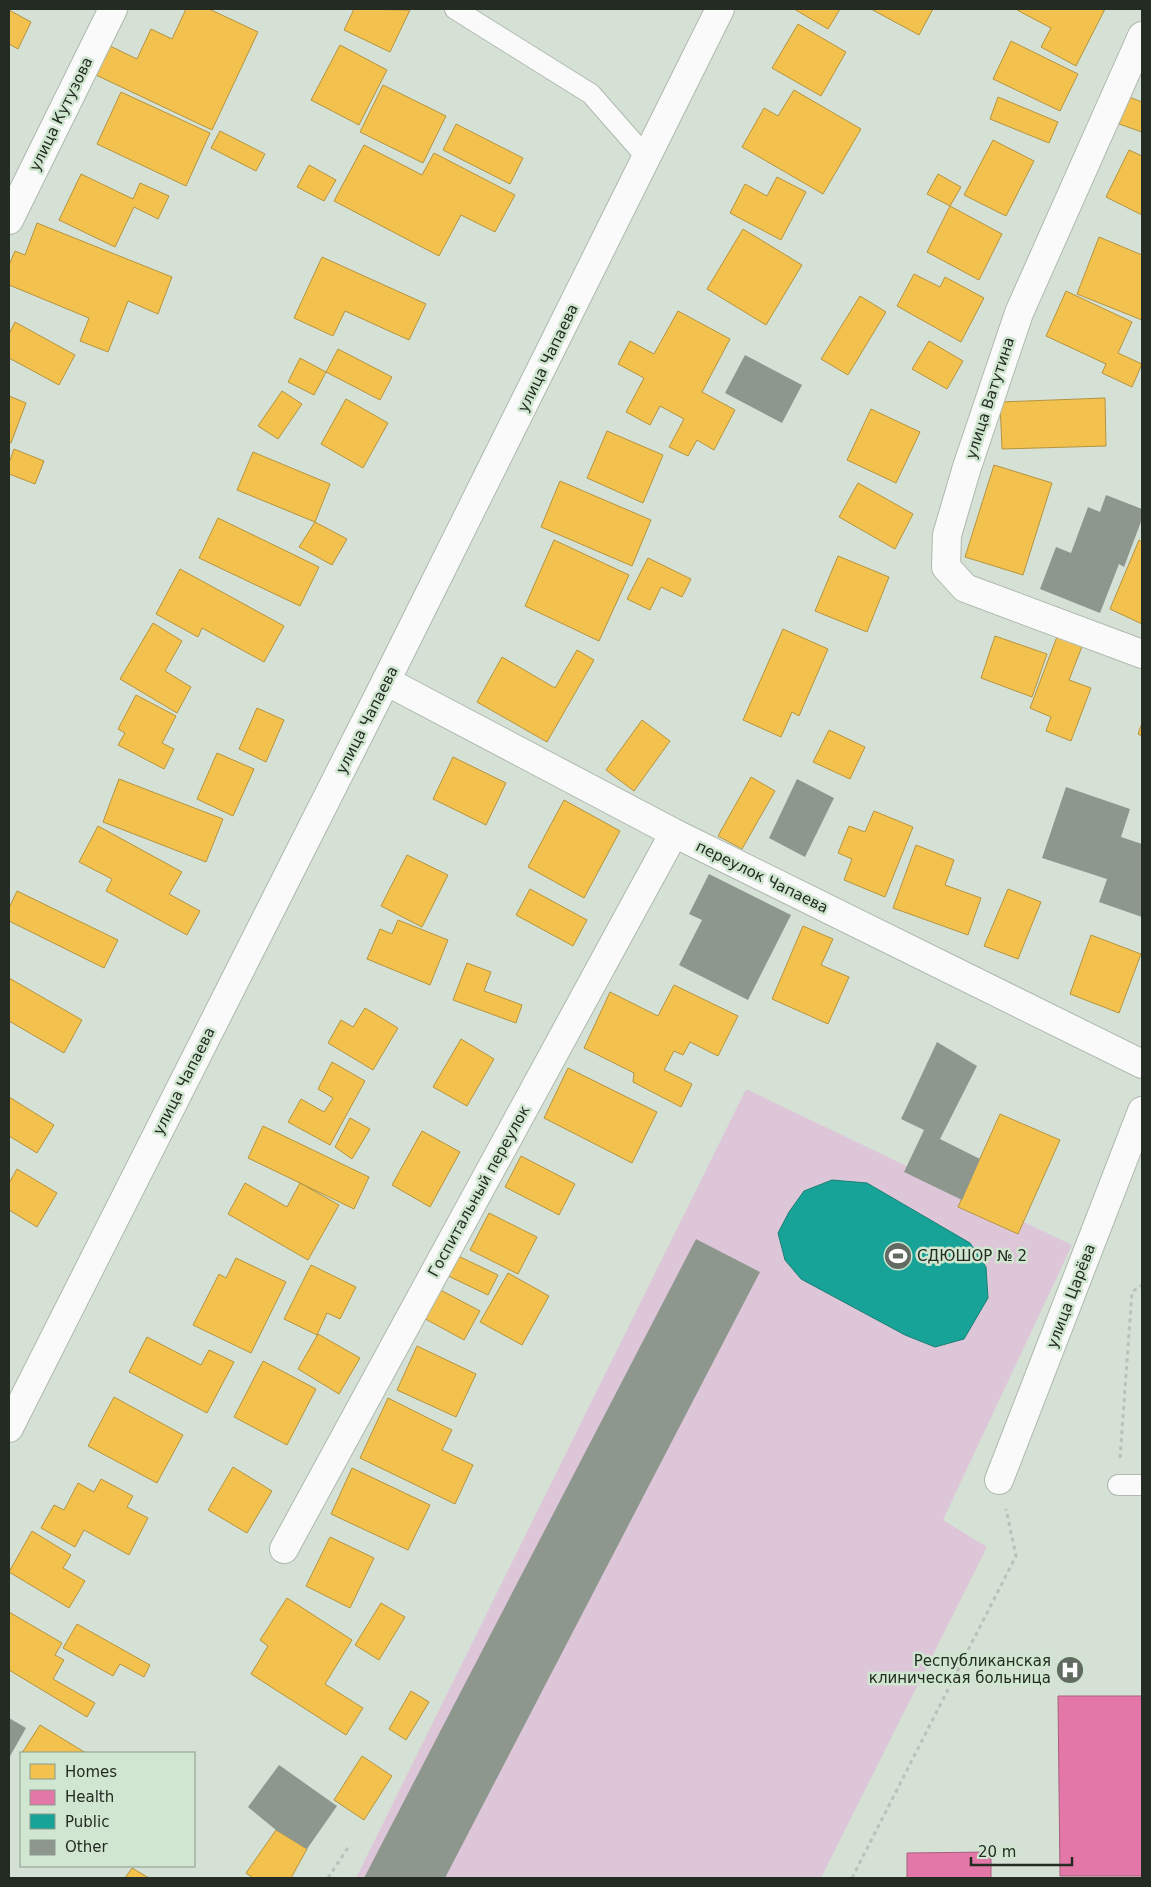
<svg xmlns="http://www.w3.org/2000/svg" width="1151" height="1887" viewBox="0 0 1151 1887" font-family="'DejaVu Sans',sans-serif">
<rect width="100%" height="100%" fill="#d5e1d5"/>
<!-- green -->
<path fill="#dec6d9" d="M746 1089 1072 1245 943 1520 987 1547 821 1878H356Z"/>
<!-- homes -->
<g fill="#f2c14e" stroke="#b49441">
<path d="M186 9H209L258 32 212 130 96 75 110 46 137 59 151 29 172 39Z"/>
<path d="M354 9 410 10 390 52 344 30Z"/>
<path d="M794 9H840L828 29Z"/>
<path d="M871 9H933L919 35Z"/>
<path d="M1018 9H1105L1076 66 1041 47 1051 28 1017 10Z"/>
<path d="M9 10 31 22 18 49 9 44Z"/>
<path d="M798 24 846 52 821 96 772 68Z"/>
<path d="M1011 41 1078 74 1060 111 993 79Z"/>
<path d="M340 45 387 70 359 125 311 100Z"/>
<path d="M383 85 446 116 423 163 360 132Z"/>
<path d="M794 90 861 129 823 194 742 147 764 108 778 116Z"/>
<path d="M121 92 210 133 186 186 97 144Z"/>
<path d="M998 97 1058 122 1049 143 990 119Z"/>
<path d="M1129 97 1142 102V132L1119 124Z"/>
<path d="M456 124 523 158 510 184 443 150Z"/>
<path d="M220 131 265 154 256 171 211 148Z"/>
<path d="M993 140 1034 161 1006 216 964 195Z"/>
<path d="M364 145 422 175 434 153 515 195 495 232 461 215 439 256 334 201Z"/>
<path d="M1129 150 1142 156V215L1106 197Z"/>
<path d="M309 165 336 180 324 201 297 187Z"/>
<path d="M81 174 133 199 140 183 169 196 158 219 134 207 115 247 59 220Z"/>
<path d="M938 174 961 187 950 206 927 194Z"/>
<path d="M777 177 806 192 781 240 730 213 745 184 767 196Z"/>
<path d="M950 206 1002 234 979 280 927 252Z"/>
<path d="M37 223 172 277 158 314 128 301 108 352 80 341 89 318 9 285V265L15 251 25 255Z"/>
<path d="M743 229 802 265 766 325 707 289Z"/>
<path d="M1099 237 1142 255V320L1077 294Z"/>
<path d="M322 257 426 304 409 340 345 311 333 336 294 318Z"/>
<path d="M914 274 940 287 945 277 984 298 961 342 897 306Z"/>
<path d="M1066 291 1132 322 1118 353 1142 364 1132 387 1102 373 1106 364 1046 336Z"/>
<path d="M860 296 886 312 848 375 821 359Z"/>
<path d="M678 311 730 339 702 392 735 410 714 450 697 440 688 456 669 447 684 419 660 406 650 425 626 412 644 378 618 364 630 341 654 354Z"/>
<path d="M15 322 75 355 59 385 9 358V334Z"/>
<path d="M929 341 963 361 947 389 912 369Z"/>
<path d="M338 349 392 377 380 400 326 372Z"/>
<path d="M300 358 326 372 314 395 288 382Z"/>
<path d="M282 391 302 404 278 439 258 426Z"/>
<path d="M9 396 26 403 11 443 9 442Z"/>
<path d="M1105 398 1106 446 1002 449 1000 402Z"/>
<path d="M346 399 388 423 363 468 321 444Z"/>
<path d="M871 409 920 432 896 483 847 460Z"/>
<path d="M607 431 663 455 643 503 587 478Z"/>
<path d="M14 449 44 461 35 484 9 474V463Z"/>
<path d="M253 452 330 484 315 522 237 490Z"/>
<path d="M994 465 1052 483 1023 575 965 557Z"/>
<path d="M560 481 651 520 632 566 541 527Z"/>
<path d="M858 483 913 514 895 549 839 517Z"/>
<path d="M218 518 319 567 300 606 199 558Z"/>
<path d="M315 522 347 539 332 565 299 547Z"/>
<path d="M554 540 629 575 599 641 525 606Z"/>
<path d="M1139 540 1142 542V624L1110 609Z"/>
<path d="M838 556 889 577 867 632 815 611Z"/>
<path d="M648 558 691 579 682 597 661 587 650 610 627 599Z"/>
<path d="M180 569 284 626 264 662 202 628 198 637 156 614Z"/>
<path d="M153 623 182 641 165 671 191 687 177 713 120 679Z"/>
<path d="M783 629 828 649 799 716 792 712 781 737 743 720Z"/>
<path d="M1058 634 1083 644 1069 680 1091 688 1071 741 1046 731 1051 717 1030 708Z"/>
<path d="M995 636 1047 654 1032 697 981 678Z"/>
<path d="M577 650 594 660 547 742 477 702 502 657 555 688Z"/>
<path d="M136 695 176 716 162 743 174 749 164 769 118 745 125 733 118 729Z"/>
<path d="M257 708 284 720 266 762 239 749Z"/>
<path d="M642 720 670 741 634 791 606 770Z"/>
<path d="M1142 723V736L1138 734Z"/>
<path d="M829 730 865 747 850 779 813 762Z"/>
<path d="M217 753 254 769 233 816 197 799Z"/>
<path d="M453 757 506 783 486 825 433 799Z"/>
<path d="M751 777 775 791 742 849 718 836Z"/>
<path d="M119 779 223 819 206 862 103 822Z"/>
<path d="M564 800 620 831 584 898 528 867Z"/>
<path d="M874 811 913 827 885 897 844 880 852 859 838 853 849 826 865 832Z"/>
<path d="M98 826 182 872 169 894 200 911 187 935 106 891 112 879 79 862Z"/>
<path d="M916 845 954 860 945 885 981 898 968 935 893 908Z"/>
<path d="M407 855 448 875 422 927 381 906Z"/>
<path d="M530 889 587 920 573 946 516 915Z"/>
<path d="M1008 889 1041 902 1018 959 984 946Z"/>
<path d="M17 891 118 940 104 968 9 921V908Z"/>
<path d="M398 920 448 940 430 985 367 959 380 929 392 934Z"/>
<path d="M803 926 833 939 821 965 849 977 828 1024 772 999Z"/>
<path d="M1091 935 1141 954 1119 1013 1070 994Z"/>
<path d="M467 963 491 972 484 991 522 1005 516 1023 453 1000Z"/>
<path d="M9 978 82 1020 64 1053 9 1021Z"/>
<path d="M674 985 738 1016 718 1056 690 1042 683 1055 674 1051 664 1070 692 1084 681 1107 633 1082 634 1073 584 1048 610 992 658 1016Z"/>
<path d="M365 1008 398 1028 373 1070 328 1043 341 1020 353 1027Z"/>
<path d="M461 1039 494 1059 467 1106 433 1087Z"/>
<path d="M332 1062 365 1081 330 1145 288 1122 301 1099 324 1112 333 1098 318 1089Z"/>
<path d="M568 1068 657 1112 632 1163 544 1118Z"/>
<path d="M9 1097 54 1125 37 1153 9 1136Z"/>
<path d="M1000 1114 1060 1140 1018 1234 958 1207Z"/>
<path d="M350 1118 370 1129 352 1159 335 1147Z"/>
<path d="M263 1126 369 1177 354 1209 248 1158Z"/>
<path d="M422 1131 460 1152 430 1207 392 1185Z"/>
<path d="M521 1156 575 1184 559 1215 505 1187Z"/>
<path d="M17 1169 57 1193 37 1227 9 1210V1183Z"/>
<path d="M245 1183 287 1207 300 1183 339 1205 308 1260 228 1214Z"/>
<path d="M489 1213 537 1237 518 1274 470 1250Z"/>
<path d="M454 1254 498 1275 488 1295 444 1274Z"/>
<path d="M236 1258 286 1282 251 1353 193 1325 219 1274 226 1278Z"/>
<path d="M311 1265 356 1287 340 1319 327 1313 317 1335 284 1319Z"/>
<path d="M508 1273 549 1296 522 1345 480 1322Z"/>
<path d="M433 1286 480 1311 464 1340 418 1315Z"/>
<path d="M318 1334 360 1358 339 1394 298 1369Z"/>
<path d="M147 1337 201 1365 209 1350 234 1362 207 1413 129 1372Z"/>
<path d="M417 1346 476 1374 456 1417 397 1390Z"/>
<path d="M263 1361 316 1389 287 1445 234 1417Z"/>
<path d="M114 1397 183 1435 157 1483 88 1446Z"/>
<path d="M388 1398 452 1430 442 1450 473 1465 455 1504 360 1458Z"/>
<path d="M233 1467 272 1491 247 1533 208 1510Z"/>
<path d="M352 1468 430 1505 408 1550 331 1514Z"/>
<path d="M101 1479 133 1496 127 1507 148 1518 129 1555 84 1530 75 1547 41 1528 54 1505 64 1510 78 1483 94 1492Z"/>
<path d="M32 1531 71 1555 63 1568 85 1581 69 1608 9 1572Z"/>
<path d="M330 1537 374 1558 350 1608 306 1586Z"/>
<path d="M287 1598 352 1640 325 1684 363 1708 346 1735 251 1674 268 1646 260 1640Z"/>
<path d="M381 1603 405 1617 379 1660 355 1645Z"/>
<path d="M9 1612 62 1643 55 1655 64 1660 53 1679 95 1703 87 1717 9 1670Z"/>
<path d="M77 1624 150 1665 144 1677 120 1664 113 1676 63 1648Z"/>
<path d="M411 1691 429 1702 406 1740 389 1729Z"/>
<path d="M40 1725 86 1753H22Z"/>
<path d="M362 1756 392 1776 364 1820 334 1800Z"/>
<path d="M276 1830 307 1849 291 1878H253L246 1873Z"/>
<path d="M132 1868 149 1878H125Z"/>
</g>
<!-- health -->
<g fill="#e377a8" stroke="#a96080">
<path d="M1058 1696H1142V1876H1060Z"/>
<path d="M991 1852V1878H907V1853Z"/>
</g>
<!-- public -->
<path fill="#17a398" stroke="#1b7f75" d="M832 1180 867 1183 970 1243 986 1267 988 1298 964 1339 935 1347 905 1335 801 1279 785 1260 778 1233 789 1212 804 1191Z"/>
<!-- building -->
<g fill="#8e978e">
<path d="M745 355 802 385 782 423 725 393Z"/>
<path d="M1106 495 1142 509V519L1124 567 1119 564 1100 613 1040 589 1056 547 1071 553 1088 507 1100 512Z"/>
<path d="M797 779 834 798 805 857 769 838Z"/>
<path d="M1066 787 1130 809 1121 837 1142 844V917L1099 902 1107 879 1042 858Z"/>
<path d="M709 874 791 915 748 1000 679 965 702 920 689 914Z"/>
<path d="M937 1042 977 1066 940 1139 980 1159 962 1200 904 1172 924 1130 901 1119Z"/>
<path d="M696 1239 760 1272 445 1878H364Z"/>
<path d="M9 1718 26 1728 9 1758Z"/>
<path d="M279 1765 337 1806 307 1849 276 1830 248 1807Z"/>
</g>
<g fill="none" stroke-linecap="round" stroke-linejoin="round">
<defs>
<g id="lane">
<path d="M455 9 591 94 647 158"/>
<path d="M1118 1485H1142"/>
</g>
<g id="street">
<path d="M1142 36 1019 313 967 467 947 535 946 567 965 588 1142 654"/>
<path d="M9 220 113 9"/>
<path d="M386 681 674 833 1142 1064"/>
<path d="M9 1428 386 681 720 9"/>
<path d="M999 1480 1142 1111"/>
<path d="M284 1549 674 833"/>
</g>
</defs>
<!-- lane casing -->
<use href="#lane" stroke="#afb9af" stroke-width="22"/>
<!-- street casing -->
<use href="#street" stroke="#afb9af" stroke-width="30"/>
<!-- path -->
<g stroke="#bbc0bb" stroke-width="3" stroke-dasharray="4 4" stroke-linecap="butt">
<path d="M1120 1458 1132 1292 1142 1285"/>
<path d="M328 1878 349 1846"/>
<path d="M852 1878 1016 1556 1006 1509"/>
</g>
<!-- lane -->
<use href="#lane" stroke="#f9faf9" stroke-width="20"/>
<!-- street -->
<use href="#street" stroke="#f9faf9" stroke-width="28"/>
</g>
<!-- icons -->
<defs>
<symbol id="stadium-disc" viewBox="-11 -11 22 22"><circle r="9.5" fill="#616b61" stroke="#d0e6d0"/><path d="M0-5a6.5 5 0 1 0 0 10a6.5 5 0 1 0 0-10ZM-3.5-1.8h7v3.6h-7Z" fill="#fff"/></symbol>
<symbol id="hospital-disc" viewBox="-11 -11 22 22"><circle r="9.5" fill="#616b61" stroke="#d0e6d0"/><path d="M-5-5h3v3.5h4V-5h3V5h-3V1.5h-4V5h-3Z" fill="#fff"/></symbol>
</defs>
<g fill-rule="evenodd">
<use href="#stadium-disc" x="882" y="1240" width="32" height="32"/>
<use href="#hospital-disc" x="1054" y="1654" width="32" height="32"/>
</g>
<g text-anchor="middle" stroke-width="5" stroke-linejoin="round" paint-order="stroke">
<!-- street labels -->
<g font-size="15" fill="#232b23" stroke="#d0e6d0">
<text transform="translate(61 114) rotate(-64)" y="5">улица Кутузова</text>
<text transform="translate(548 358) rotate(-64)" y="5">улица Чапаева</text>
<text transform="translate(990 398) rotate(-72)" y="5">улица Ватутина</text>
<text transform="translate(367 720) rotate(-63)" y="5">улица Чапаева</text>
<text transform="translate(762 877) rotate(26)" y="5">переулок Чапаева</text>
<text transform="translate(184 1081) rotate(-63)" y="5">улица Чапаева</text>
<text transform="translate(479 1191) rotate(-61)" y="5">Госпитальный переулок</text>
<text transform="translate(1071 1296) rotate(-69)" y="5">улица Царёва</text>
</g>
<!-- poi labels -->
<g font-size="15" fill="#232b23" stroke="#d0e6d0" text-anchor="start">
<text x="917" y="1261">СДЮШОР № 2</text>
<text x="1051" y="1666" text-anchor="end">Республиканская<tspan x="1051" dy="17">клиническая больница</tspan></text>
</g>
</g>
<!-- border -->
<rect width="1151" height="1887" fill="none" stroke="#232b23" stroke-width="20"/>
<!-- legend -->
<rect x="20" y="1752" width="175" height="115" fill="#d0e6d0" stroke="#8b9b8b"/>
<rect x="30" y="1764" width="25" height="15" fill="#f2c14e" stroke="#8b9b8b"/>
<text x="65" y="1777" font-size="15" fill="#232b23">Homes</text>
<rect x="30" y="1790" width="25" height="15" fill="#e377a8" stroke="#8b9b8b"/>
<text x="65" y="1802" font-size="15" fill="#232b23">Health</text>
<rect x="30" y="1814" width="25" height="15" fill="#17a398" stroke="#8b9b8b"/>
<text x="65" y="1827" font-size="15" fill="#232b23">Public</text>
<rect x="30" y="1840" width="25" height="15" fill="#8e978e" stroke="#8b9b8b"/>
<text x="65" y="1852" font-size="15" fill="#232b23">Other</text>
<!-- scale -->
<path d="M971 1857v8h101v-8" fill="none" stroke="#232b23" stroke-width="2.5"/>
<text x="978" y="1857" font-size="15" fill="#232b23" stroke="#d0e6d0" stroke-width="4" paint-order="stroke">20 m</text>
</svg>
